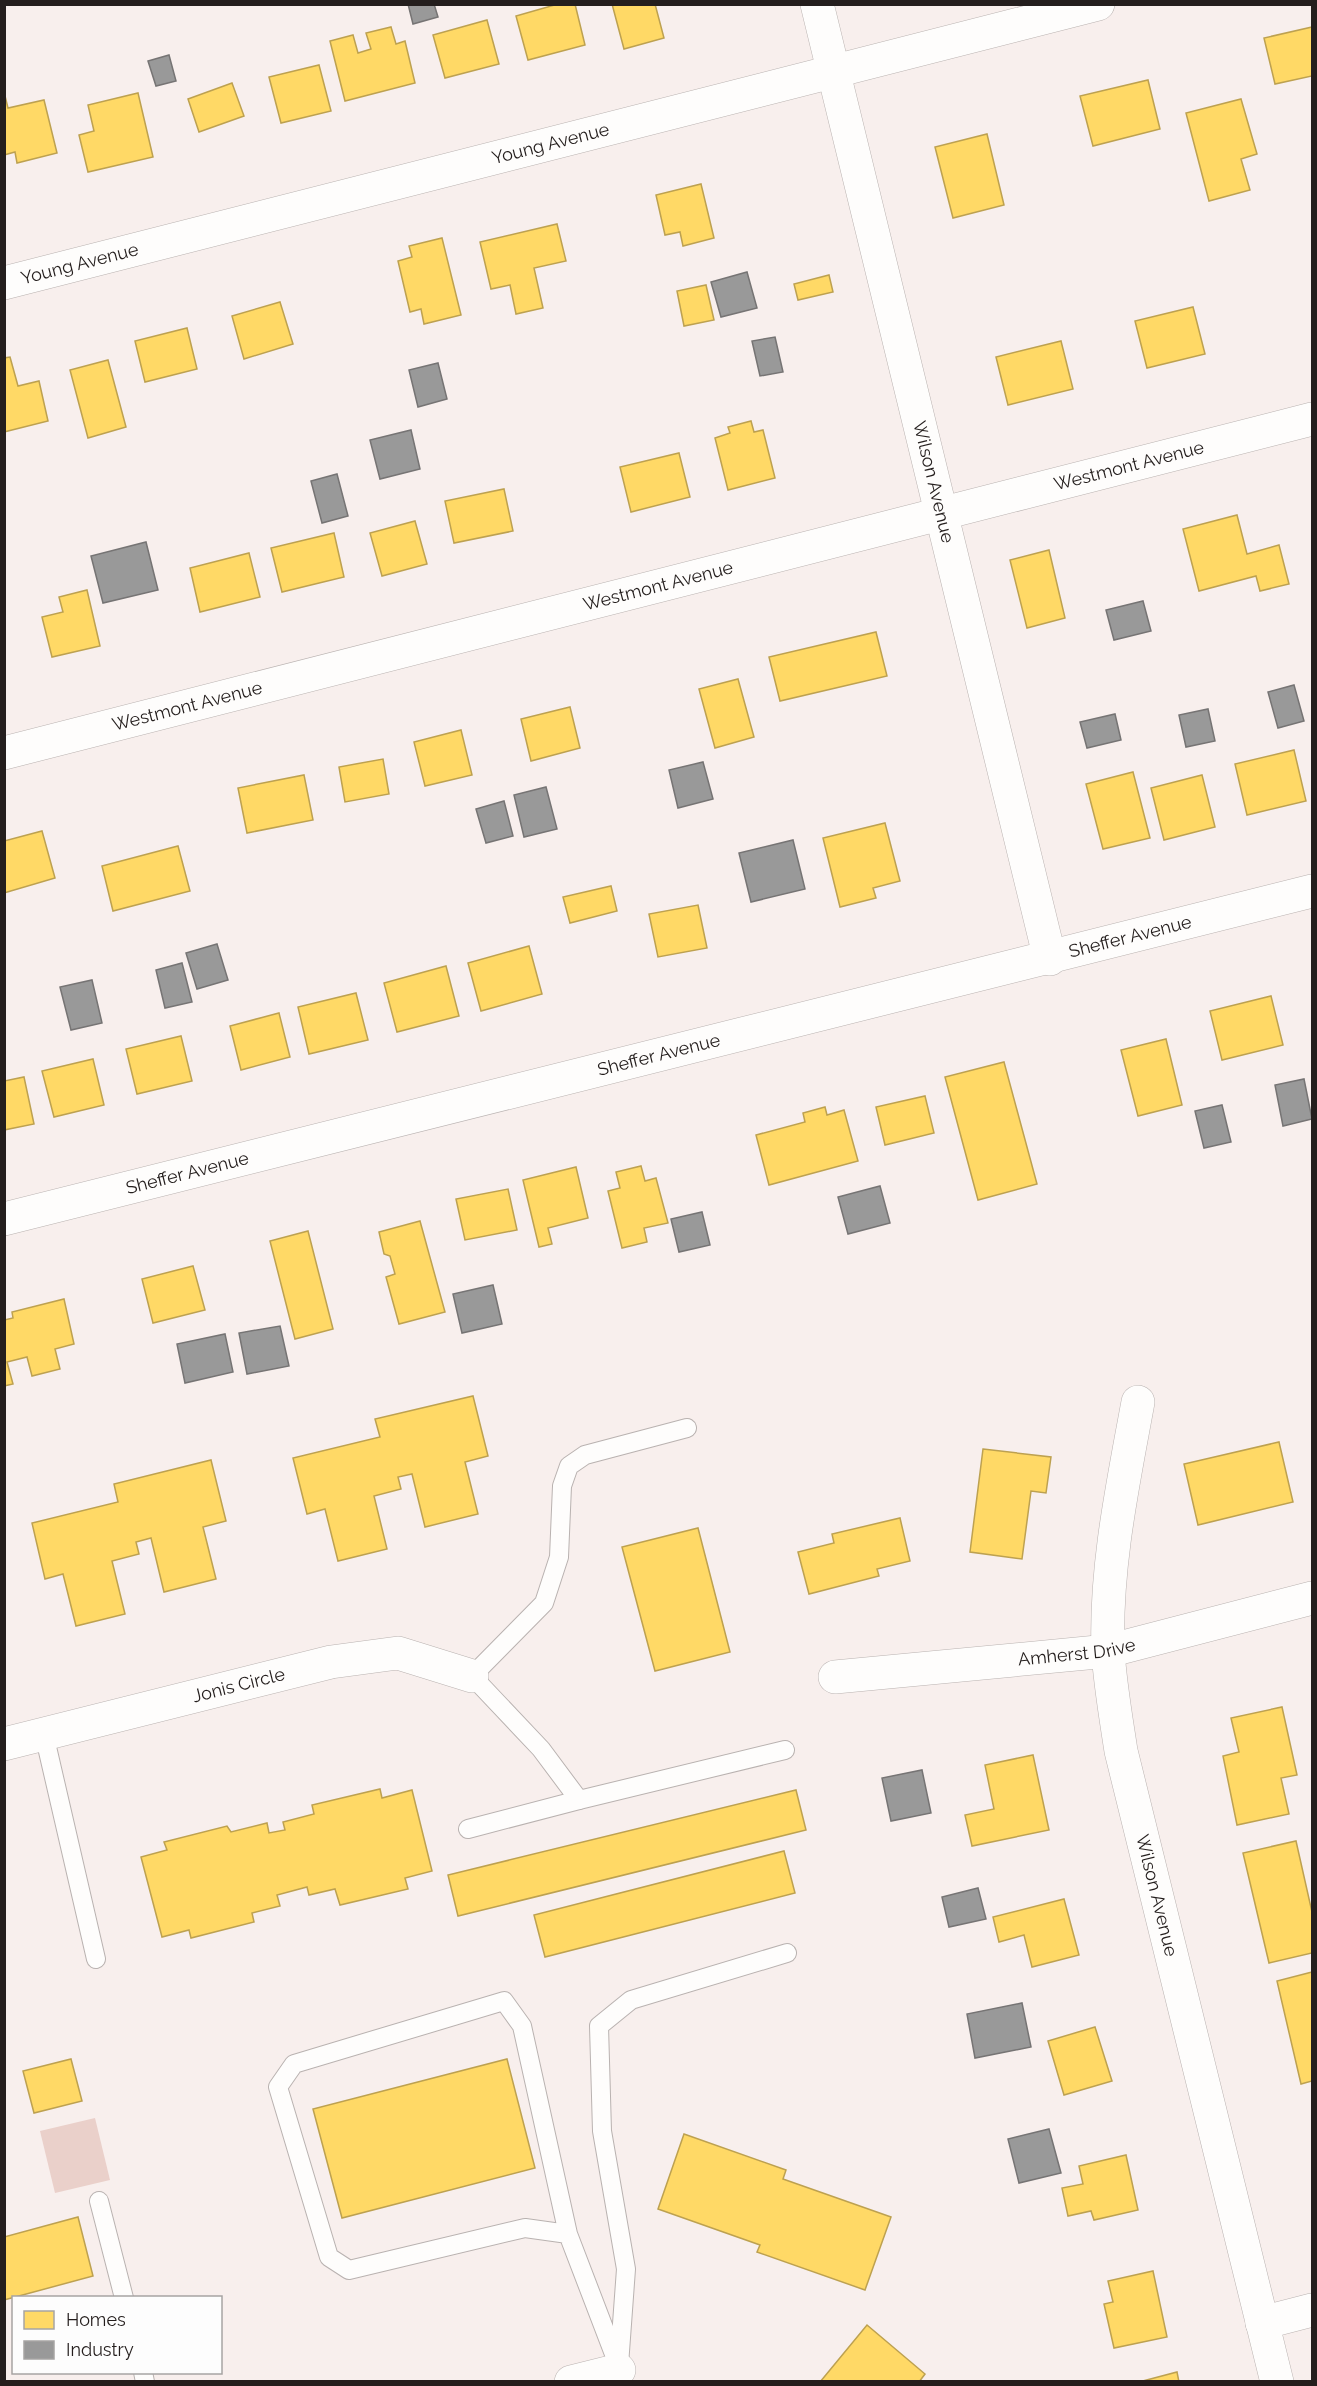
<svg xmlns="http://www.w3.org/2000/svg" width="1317" height="2386" viewBox="0 0 1317 2386" font-family="Raleway,sans-serif">
<rect width="100%" height="100%" fill="#f8efed"/>
<!-- green -->
<path fill="#ead0ca" d="M95 2118 110 2180 55 2193 40 2131Z"/>
<!-- homes -->
<g fill="#ffd966" stroke="#bda150" stroke-width="1.5">
<path d="M558 4H575L585 45 528 60 516 16Z"/>
<path d="M612 4H655L664 38 624 49Z"/>
<path d="M487 20 499 64 445 78 433 35Z"/>
<path d="M391 27 396 44 405 41 415 83 345 101 330 41 353 35 358 53 371 49 366 33Z"/>
<path d="M1312 27V76L1275 84 1264 38Z"/>
<path d="M319 65 331 111 281 123 269 77Z"/>
<path d="M1148 80 1160 129 1093 146 1080 96Z"/>
<path d="M232 83 244 116 199 132 188 99Z"/>
<path d="M4 92 8 108 44 100 57 153 17 163 15 152 4 155Z"/>
<path d="M138 93 153 157 88 172 79 135 94 131 88 105Z"/>
<path d="M1241 99 1257 154 1241 159 1250 190 1209 201 1186 113Z"/>
<path d="M987 134 1004 205 953 218 935 147Z"/>
<path d="M701 184 714 238 683 246 680 232 665 235 656 195Z"/>
<path d="M557 224 566 261 534 268 543 308 516 314 510 285 491 289 480 242Z"/>
<path d="M442 238 461 315 424 324 421 309 410 312 398 261 412 257 409 246Z"/>
<path d="M829 275 833 292 798 300 794 284Z"/>
<path d="M706 285 714 320 684 326 677 291Z"/>
<path d="M280 302 293 344 244 359 232 316Z"/>
<path d="M1193 307 1205 354 1147 368 1135 321Z"/>
<path d="M187 328 197 369 145 382 135 341Z"/>
<path d="M1061 341 1073 389 1008 405 996 357Z"/>
<path d="M10 357 18 386 39 381 48 421 4 432V358Z"/>
<path d="M108 360 126 427 88 438 70 370Z"/>
<path d="M751 421 754 432 763 430 775 478 728 490 715 438 730 433 728 427Z"/>
<path d="M679 453 690 497 631 512 620 467Z"/>
<path d="M504 489 513 531 454 543 445 501Z"/>
<path d="M1237 515 1247 554 1279 545 1289 584 1260 591 1256 576 1199 591 1183 529Z"/>
<path d="M415 521 427 564 382 576 370 533Z"/>
<path d="M334 533 344 577 282 592 271 548Z"/>
<path d="M1049 550 1065 618 1027 628 1010 560Z"/>
<path d="M249 553 260 597 200 612 190 568Z"/>
<path d="M87 590 100 646 52 657 42 617 63 612 59 597Z"/>
<path d="M876 632 887 676 780 701 769 657Z"/>
<path d="M738 679 754 737 715 748 699 689Z"/>
<path d="M570 707 580 748 531 761 521 719Z"/>
<path d="M461 730 472 775 425 786 414 742Z"/>
<path d="M1294 750 1306 801 1247 815 1235 764Z"/>
<path d="M383 759 389 794 345 802 339 767Z"/>
<path d="M1133 772 1150 838 1103 849 1086 784Z"/>
<path d="M304 775 313 820 247 833 238 788Z"/>
<path d="M1202 775 1215 827 1164 840 1151 788Z"/>
<path d="M885 823 900 881 873 888 876 898 840 907 823 838Z"/>
<path d="M42 831 55 878 4 893V841Z"/>
<path d="M178 846 190 891 113 911 102 866Z"/>
<path d="M611 886 617 911 570 923 563 897Z"/>
<path d="M698 905 707 948 658 957 649 914Z"/>
<path d="M529 946 542 994 481 1011 468 963Z"/>
<path d="M446 966 459 1016 397 1032 384 983Z"/>
<path d="M356 993 368 1040 309 1054 298 1007Z"/>
<path d="M1271 996 1283 1045 1222 1060 1210 1011Z"/>
<path d="M279 1013 290 1057 241 1070 230 1026Z"/>
<path d="M181 1036 192 1081 137 1094 126 1049Z"/>
<path d="M1166 1039 1182 1105 1138 1116 1121 1050Z"/>
<path d="M93 1059 104 1105 54 1117 42 1071Z"/>
<path d="M1004 1062 1037 1184 978 1200 945 1077Z"/>
<path d="M24 1077 34 1124 4 1130V1081Z"/>
<path d="M925 1096 934 1133 885 1145 876 1107Z"/>
<path d="M825 1107 827 1115 844 1110 858 1161 769 1185 756 1135 805 1122 803 1113Z"/>
<path d="M641 1166 645 1181 656 1178 668 1223 644 1228 647 1242 622 1248 608 1191 620 1188 616 1172Z"/>
<path d="M576 1167 588 1218 548 1228 552 1244 539 1247 523 1180Z"/>
<path d="M508 1189 517 1230 465 1240 456 1199Z"/>
<path d="M420 1221 445 1312 399 1324 386 1277 395 1274 390 1256 384 1254 379 1232Z"/>
<path d="M308 1231 333 1329 295 1339 270 1241Z"/>
<path d="M193 1266 205 1310 153 1323 142 1279Z"/>
<path d="M64 1299 74 1344 55 1349 60 1369 32 1376 27 1357 7 1362 13 1384 4 1386V1320L13 1318 12 1312Z"/>
<path d="M473 1396 488 1456 465 1462 478 1514 425 1527 412 1474 398 1477 401 1489 374 1496 387 1549 338 1561 325 1509 307 1514 293 1458 380 1437 375 1419Z"/>
<path d="M1279 1442 1293 1502 1198 1525 1184 1464Z"/>
<path d="M983 1449 1051 1457 1046 1493 1031 1491 1022 1559 970 1552Z"/>
<path d="M211 1460 226 1521 203 1527 216 1579 164 1592 151 1538 136 1542 139 1554 112 1561 125 1614 76 1626 63 1574 45 1579 32 1523 118 1502 114 1484Z"/>
<path d="M900 1518 910 1561 877 1569 879 1576 809 1594 798 1552 834 1543 832 1534Z"/>
<path d="M698 1528 730 1652 655 1671 622 1547Z"/>
<path d="M1282 1707 1297 1775 1281 1778 1289 1814 1237 1825 1223 1756 1239 1752 1231 1718Z"/>
<path d="M1033 1755 1049 1830 972 1846 965 1815 994 1809 985 1765Z"/>
<path d="M380 1789 382 1798 412 1790 432 1871 405 1878 408 1889 340 1905 335 1889 309 1895 307 1887 277 1895 280 1906 252 1913 254 1922 191 1938 189 1930 162 1937 141 1857 167 1850 164 1842 227 1826 231 1832 267 1823 269 1833 285 1830 283 1822 314 1814 312 1805Z"/>
<path d="M796 1790 806 1830 458 1916 448 1875Z"/>
<path d="M1296 1841 1312 1912V1953L1269 1963 1243 1853Z"/>
<path d="M784 1851 795 1893 545 1957 534 1915Z"/>
<path d="M1064 1899 1079 1955 1032 1967 1024 1935 999 1942 993 1917Z"/>
<path d="M1312 1972V2081L1301 2084 1277 1981Z"/>
<path d="M1095 2027 1112 2081 1064 2095 1048 2041Z"/>
<path d="M71 2059 82 2101 34 2113 23 2071Z"/>
<path d="M507 2059 535 2168 342 2218 313 2109Z"/>
<path d="M684 2134 786 2170 783 2179 891 2217 865 2290 757 2252 760 2245 658 2209Z"/>
<path d="M1126 2155 1138 2210 1094 2220 1091 2211 1068 2216 1062 2188 1083 2184 1079 2166Z"/>
<path d="M78 2217 93 2276 4 2300V2237Z"/>
<path d="M1153 2271 1167 2337 1114 2348 1104 2304 1113 2302 1108 2281Z"/>
<path d="M867 2325 925 2374 919 2382H820Z"/>
<path d="M1177 2372 1179 2382H1139Z"/>
</g>
<!-- industry -->
<g fill="#999" stroke="#767474" stroke-width="1.5">
<path d="M408 4H434L438 17 413 24Z"/>
<path d="M169 55 176 81 156 86 148 61Z"/>
<path d="M747 272 757 308 721 317 711 282Z"/>
<path d="M775 337 783 372 760 376 752 341Z"/>
<path d="M438 363 447 399 418 407 409 370Z"/>
<path d="M411 430 420 469 380 479 370 440Z"/>
<path d="M337 474 348 516 322 523 311 481Z"/>
<path d="M146 542 158 590 103 603 91 556Z"/>
<path d="M1143 601 1151 631 1114 640 1106 610Z"/>
<path d="M1294 685 1304 721 1278 728 1268 692Z"/>
<path d="M1208 709 1215 741 1186 747 1179 715Z"/>
<path d="M1115 714 1121 740 1087 748 1080 722Z"/>
<path d="M703 762 713 799 678 808 669 770Z"/>
<path d="M546 787 557 829 524 837 514 795Z"/>
<path d="M504 801 513 836 486 843 476 809Z"/>
<path d="M793 840 805 889 751 902 739 853Z"/>
<path d="M217 944 228 980 197 989 186 953Z"/>
<path d="M182 963 192 1002 165 1008 156 970Z"/>
<path d="M92 980 102 1023 71 1030 60 987Z"/>
<path d="M1304 1079 1312 1119 1283 1126 1275 1085Z"/>
<path d="M1222 1105 1231 1142 1204 1148 1195 1111Z"/>
<path d="M880 1186 890 1223 848 1234 838 1197Z"/>
<path d="M702 1212 710 1245 679 1252 671 1219Z"/>
<path d="M493 1285 502 1324 462 1333 453 1294Z"/>
<path d="M280 1326 289 1366 247 1374 239 1333Z"/>
<path d="M225 1334 233 1372 185 1383 177 1344Z"/>
<path d="M922 1770 931 1813 891 1821 882 1778Z"/>
<path d="M978 1888 986 1919 949 1927 942 1897Z"/>
<path d="M1022 2003 1031 2047 975 2058 967 2014Z"/>
<path d="M1049 2129 1061 2173 1019 2183 1008 2139Z"/>
</g>
<g fill="none" stroke-linecap="round" stroke-linejoin="round">
<defs>
<g id="lane">
<path d="M687 1428 585 1455 569 1466 562 1486 559 1557 544 1603 472 1676 541 1749 579 1800 785 1750"/>
<path d="M44 1734 96 1959"/>
<path d="M468 1829 579 1800"/>
<path d="M99 2201 124 2298"/>
<path d="M568 2234 522 2026 504 2001 294 2064 278 2087 329 2257 349 2270 525 2228 568 2234 622 2375"/>
<path d="M619 2365 626 2269 602 2131 599 2026 631 2000 787 1953"/>
<path d="M143 2372 145 2382"/>
</g>
<g id="street">
<path id="s1" d="M817 4 1050 959"/>
<path id="s2" d="M4 283 1098 4"/>
<path id="s3" d="M4 753 1312 419"/>
<path id="s4" d="M4 1219 1312 891"/>
<path id="s5" d="M1138 1402C1123 1484 1105 1567 1108 1651 1110 1684 1116 1718 1121 1751L1277 2382"/>
<path id="s6" d="M835 1677 1108 1651 1312 1598"/>
<path id="s7" d="M4 1744 331 1662 398 1653 472 1676"/>
<path d="M1262 2323 1312 2310"/>
<path d="M571 2382 619 2370"/>
</g>
</defs>
<!-- lane casing -->
<use href="#lane" stroke="#b9b2b0" stroke-width="20"/>
<!-- street casing -->
<use href="#street" stroke="#b9b2b0" stroke-width="34"/>
<!-- lane -->
<use href="#lane" stroke="#fefdfc" stroke-width="18"/>
<!-- street -->
<use href="#street" stroke="#fefdfc" stroke-width="33"/>
</g>
<g text-anchor="middle" stroke-width="6" stroke-linejoin="round" paint-order="stroke">
<!-- street labels -->
<g font-size="18" fill="#241e1d" stroke="#fdfdfd">
<text dy="6" stroke="none"><textPath href="#s2" startOffset="564">Young Avenue</textPath></text>
<text dy="6" stroke="none"><textPath href="#s2" startOffset="78">Young Avenue</textPath></text>
<text dy="6" stroke="none"><textPath href="#s3" startOffset="1161">Westmont Avenue</textPath></text>
<text dy="6" stroke="none"><textPath href="#s1" startOffset="492">Wilson Avenue</textPath></text>
<text dy="6" stroke="none"><textPath href="#s3" startOffset="675">Westmont Avenue</textPath></text>
<text dy="6" stroke="none"><textPath href="#s3" startOffset="189">Westmont Avenue</textPath></text>
<text dy="6" stroke="none"><textPath href="#s4" startOffset="1161">Sheffer Avenue</textPath></text>
<text dy="6" stroke="none"><textPath href="#s4" startOffset="675">Sheffer Avenue</textPath></text>
<text dy="6" stroke="none"><textPath href="#s4" startOffset="189">Sheffer Avenue</textPath></text>
<text dy="6" stroke="none"><textPath href="#s6" startOffset="243">Amherst Drive</textPath></text>
<text dy="6" stroke="none"><textPath href="#s7" startOffset="242">Jonis Circle</textPath></text>
<text dy="6" stroke="none"><textPath href="#s5" startOffset="501">Wilson Avenue</textPath></text>
</g>
</g>
<!-- border -->
<rect width="1317" height="2386" fill="none" stroke="#241e1d" stroke-width="12"/>
<!-- legend -->
<rect x="12" y="2296" width="210" height="78" fill="#fdfdfd" stroke="#a6a4a3" stroke-width="1.5"/>
<rect x="24" y="2311" width="30" height="18" fill="#ffd966" stroke="#a6a4a3" stroke-width="1.5"/>
<text x="66" y="2326" font-size="18" fill="#241e1d">Homes</text>
<rect x="24" y="2341" width="30" height="18" fill="#999999" stroke="#a6a4a3" stroke-width="1.5"/>
<text x="66" y="2356" font-size="18" fill="#241e1d">Industry</text>
</svg>
